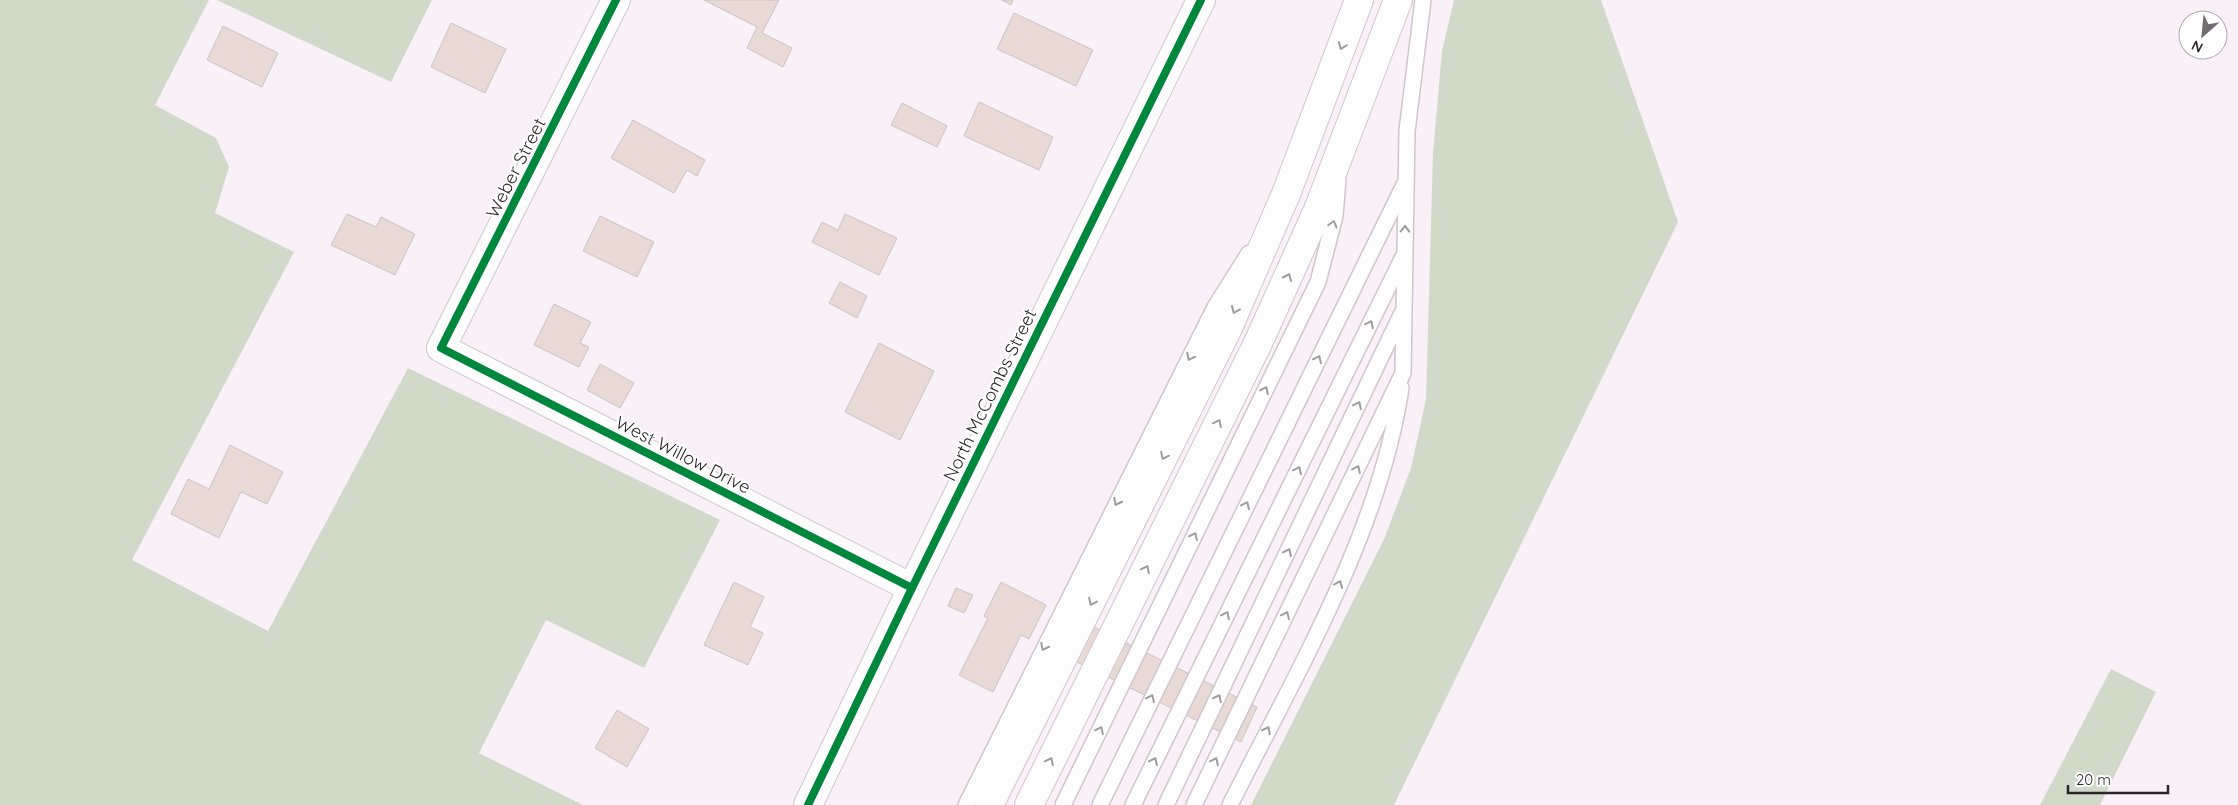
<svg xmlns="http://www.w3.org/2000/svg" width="2238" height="805" viewBox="0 0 2238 805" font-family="Quicksand,sans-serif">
<rect width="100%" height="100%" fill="#faf0f8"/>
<!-- green -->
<g fill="#d1dac8">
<path d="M0 0H209L155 105 216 138 229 167 215 213 294 252 132 560 268 631 408 368 720 520 644 668 546 620 479 753 583 805H0Z"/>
<path d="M217 0H432L391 82Z"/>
<path d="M1454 0H1601L1678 222 1394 805H1251L1385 537 1411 468 1426 399 1433 154 1442 51Z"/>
<path d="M2111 669 2156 692 2100 805H2040Z"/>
</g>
<!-- building -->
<g fill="#e8d9d5" stroke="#cbc3c4">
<path d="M704 0H779L762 33 792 48 783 67 747 48 757 27Z"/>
<path d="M1002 0H1013L1011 5Z"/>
<path d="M1014 13 1093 50 1076 86 997 49Z"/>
<path d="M451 23 506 49 485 93 431 67Z"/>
<path d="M223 26 278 53 262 87 207 60Z"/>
<path d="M979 102 1053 137 1039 170 964 136Z"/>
<path d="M902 103 947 126 937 147 891 125Z"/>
<path d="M633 120 705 160 697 176 687 170 674 193 611 158Z"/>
<path d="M347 214 376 227 381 217 415 234 395 275 331 245Z"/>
<path d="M845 214 897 238 879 275 812 242 822 222 838 230Z"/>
<path d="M600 216 654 242 637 277 583 251Z"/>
<path d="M840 282 867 296 857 318 829 303Z"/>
<path d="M554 304 591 322 580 343 589 347 579 367 534 345Z"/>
<path d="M879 343 934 371 900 440 845 412Z"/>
<path d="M600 364 634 383 620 408 587 390Z"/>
<path d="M230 445 283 472 267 504 241 492 219 538 171 514 188 479 209 489Z"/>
<path d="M734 582 764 597 750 627 763 633 748 665 704 645Z"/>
<path d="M1001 582 1046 605 1029 639 1021 635 993 692 959 675 988 618 984 616Z"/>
<path d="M956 588 973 595 964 613 948 606Z"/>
<path d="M1059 610 1257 707 1241 742 1042 645Z"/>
<path d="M617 710 649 729 627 767 595 748Z"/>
</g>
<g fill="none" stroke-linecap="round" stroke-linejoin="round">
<defs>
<g id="service">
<path d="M966 805 1215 307 1249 253"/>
<path d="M1063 805 1318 282 1335 216 1338 180"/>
<path d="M1100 805 1404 185"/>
<path d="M1133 805 1403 257"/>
<path d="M1166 805 1402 313"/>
<path d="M1194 805 1403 373 1407 131 1423 0"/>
<path d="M1230 805C1296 673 1379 535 1401 388"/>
</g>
<path id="minor" d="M616 0 441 348 912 588"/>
<path id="tertiary" d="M808 805 912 588 1201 0"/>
<g id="motorway">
<path d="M989 805 1227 330 1286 194 1359 0"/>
<path d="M1029 805 1258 343 1318 210 1398 0"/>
</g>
</defs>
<!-- service casing -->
<use href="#service" stroke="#cfc6cd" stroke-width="18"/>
<!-- minor casing -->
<use href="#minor" stroke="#cfc6cd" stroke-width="30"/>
<!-- tertiary casing -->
<use href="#tertiary" stroke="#cfc6cd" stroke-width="30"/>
<!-- motorway casing -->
<use href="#motorway" stroke="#cfc6cd" stroke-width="30"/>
<!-- service -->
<use href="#service" stroke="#fefdfe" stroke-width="15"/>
<!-- minor -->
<use href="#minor" stroke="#fefdfe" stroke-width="28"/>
<!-- tertiary -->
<use href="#tertiary" stroke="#fefdfe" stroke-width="28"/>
<!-- motorway -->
<use href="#motorway" stroke="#fefdfe" stroke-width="28"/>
<defs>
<g id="cycleway">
<path d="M616 0 441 348 912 588"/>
<path d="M808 805 912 588 1201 0"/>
</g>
</defs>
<!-- cycleway casing -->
<use href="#cycleway" stroke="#fff" stroke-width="11"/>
<!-- cycleway -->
<use href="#cycleway" stroke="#00873e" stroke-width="8"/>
</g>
<!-- one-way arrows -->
<defs><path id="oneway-chevron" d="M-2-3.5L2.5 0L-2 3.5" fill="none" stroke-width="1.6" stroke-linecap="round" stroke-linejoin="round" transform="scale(1.25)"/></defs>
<g stroke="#9f9b9f">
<use href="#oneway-chevron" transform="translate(1342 46) rotate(111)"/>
<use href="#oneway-chevron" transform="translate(1333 224) rotate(-75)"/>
<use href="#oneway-chevron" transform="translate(1405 229) rotate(-89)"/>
<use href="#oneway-chevron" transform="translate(1288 277) rotate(-66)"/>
<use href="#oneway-chevron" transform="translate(1235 310) rotate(113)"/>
<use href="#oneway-chevron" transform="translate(1370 324) rotate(-64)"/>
<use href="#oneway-chevron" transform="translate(1190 357) rotate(117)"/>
<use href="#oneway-chevron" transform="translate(1318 359) rotate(-64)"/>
<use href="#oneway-chevron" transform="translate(1265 390) rotate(-64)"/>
<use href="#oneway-chevron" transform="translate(1358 405) rotate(-64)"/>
<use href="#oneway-chevron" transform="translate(1218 423) rotate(-64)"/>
<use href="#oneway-chevron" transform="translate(1164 456) rotate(116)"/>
<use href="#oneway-chevron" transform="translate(1357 469) rotate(-64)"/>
<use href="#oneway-chevron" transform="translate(1298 470) rotate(-64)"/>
<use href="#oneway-chevron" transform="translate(1117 502) rotate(117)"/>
<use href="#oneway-chevron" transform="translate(1246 505) rotate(-64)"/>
<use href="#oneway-chevron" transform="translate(1194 536) rotate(-64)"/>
<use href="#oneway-chevron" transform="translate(1288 552) rotate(-64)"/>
<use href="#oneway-chevron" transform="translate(1146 569) rotate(-64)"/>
<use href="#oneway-chevron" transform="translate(1339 584) rotate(-67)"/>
<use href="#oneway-chevron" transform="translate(1092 602) rotate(116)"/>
<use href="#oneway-chevron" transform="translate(1226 615) rotate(-64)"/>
<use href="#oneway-chevron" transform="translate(1286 615) rotate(-64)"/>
<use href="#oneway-chevron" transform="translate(1044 647) rotate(117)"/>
<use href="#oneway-chevron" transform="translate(1151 698) rotate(-64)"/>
<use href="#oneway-chevron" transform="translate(1218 698) rotate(-64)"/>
<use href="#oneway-chevron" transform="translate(1100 730) rotate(-64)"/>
<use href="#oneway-chevron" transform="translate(1267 730) rotate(-63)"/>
<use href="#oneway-chevron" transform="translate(1050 761) rotate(-64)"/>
<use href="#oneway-chevron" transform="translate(1154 761) rotate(-64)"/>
<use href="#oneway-chevron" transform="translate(1215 761) rotate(-64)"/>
</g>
<g text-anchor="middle" stroke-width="4" stroke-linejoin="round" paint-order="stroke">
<!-- street labels -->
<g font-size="18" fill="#2b242a" stroke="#fff">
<text transform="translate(516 168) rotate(-63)" y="6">Weber Street</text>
<text transform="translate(990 395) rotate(-64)" y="6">North McCombs Street</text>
<text transform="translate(683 455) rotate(27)" y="6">West Willow Drive</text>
</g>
</g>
<!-- north arrow -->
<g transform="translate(2203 35) rotate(207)"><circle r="24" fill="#ffffff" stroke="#aaa7aa"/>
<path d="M0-4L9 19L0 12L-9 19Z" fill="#736b72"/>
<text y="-8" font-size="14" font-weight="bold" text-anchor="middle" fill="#2b242a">N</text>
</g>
<!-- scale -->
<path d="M2068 785v8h100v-8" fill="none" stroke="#2b242a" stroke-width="2.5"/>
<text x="2076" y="785" font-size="15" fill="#2b242a" stroke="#ffffff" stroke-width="4" paint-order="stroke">20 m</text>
</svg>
